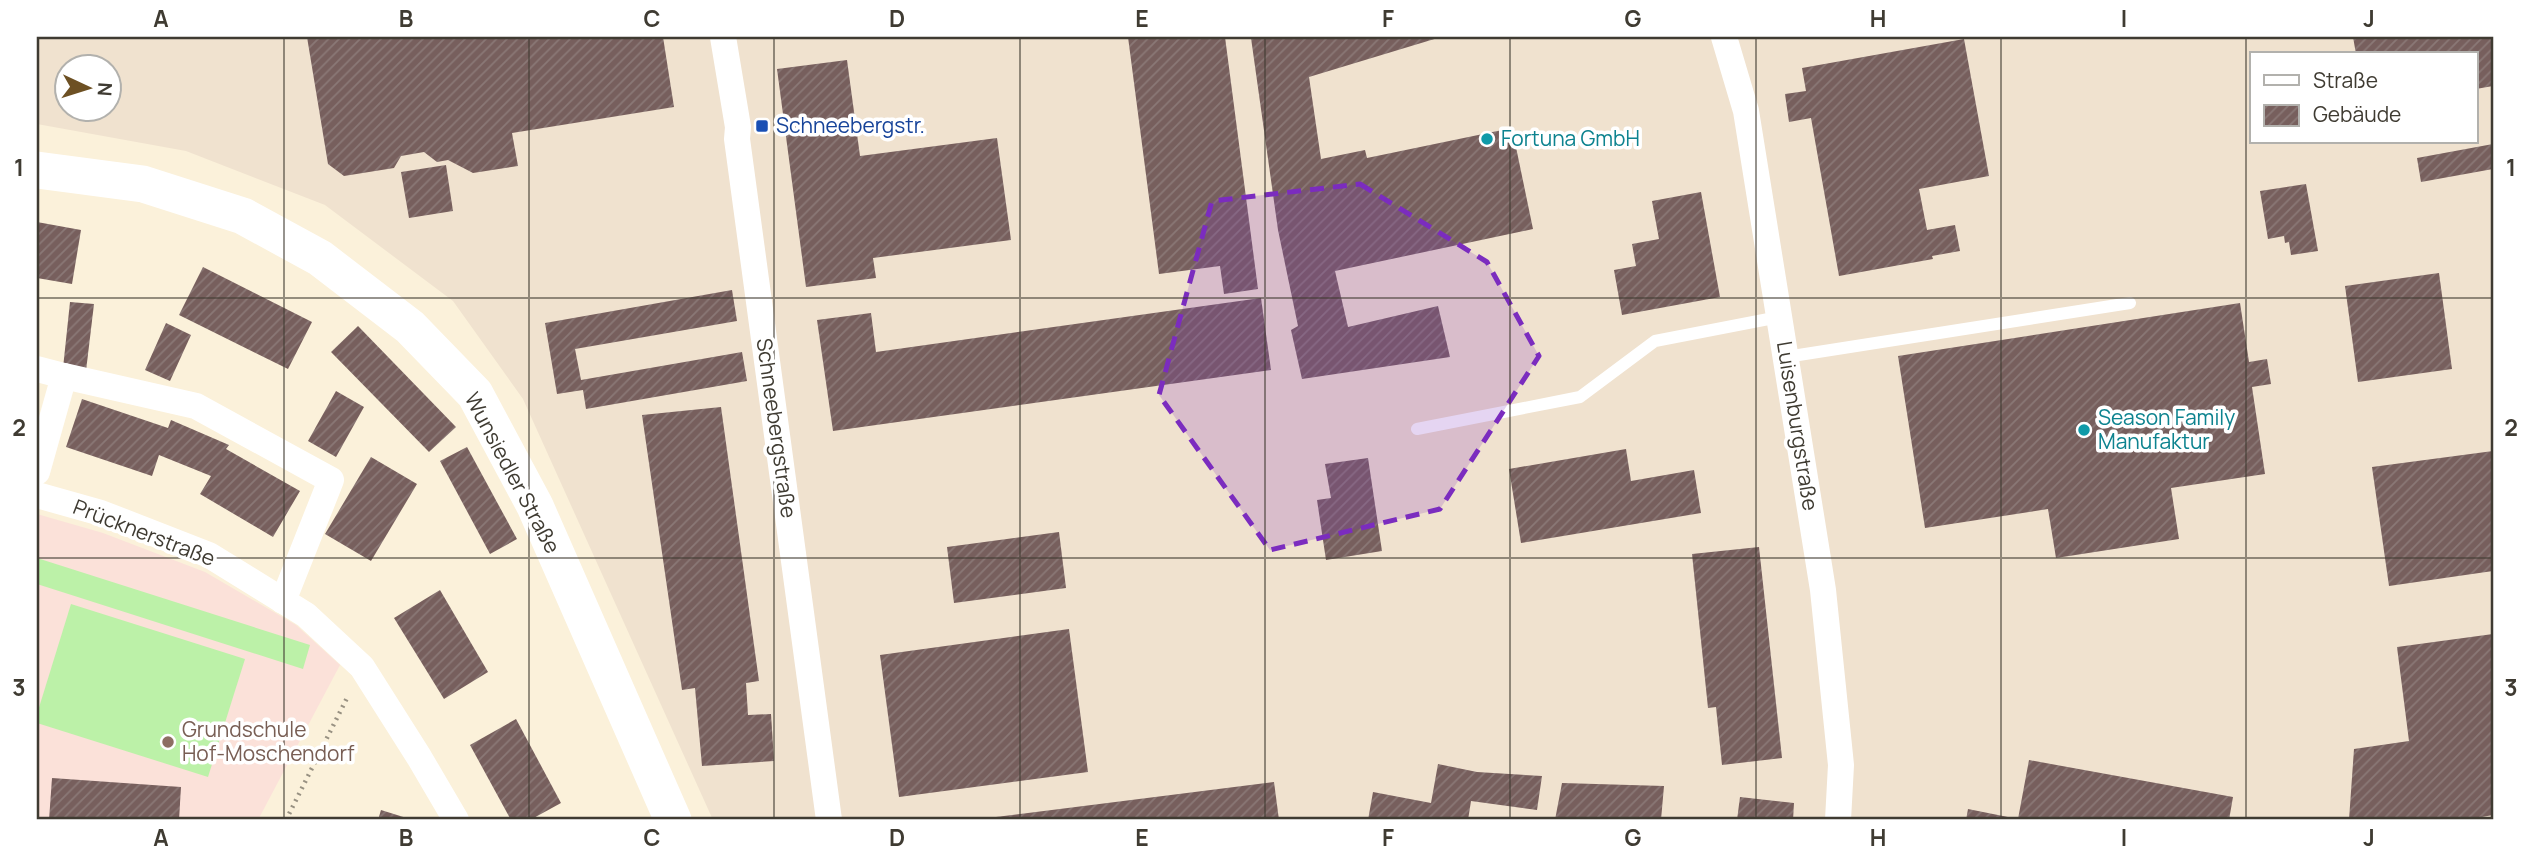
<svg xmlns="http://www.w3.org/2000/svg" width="2530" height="857" viewBox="0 0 2530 857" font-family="Manrope,sans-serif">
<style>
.commercial{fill:#f0e2cf;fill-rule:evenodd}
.education{fill:#fbe1d9}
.pitch{fill:#bcf1a8}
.building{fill:url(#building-hatch)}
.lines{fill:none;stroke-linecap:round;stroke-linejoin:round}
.path{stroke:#989182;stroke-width:4.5;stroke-dasharray:2 5;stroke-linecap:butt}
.lane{stroke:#fff;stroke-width:12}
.street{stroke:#fff;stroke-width:26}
.secondary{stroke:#fff;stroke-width:37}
.marked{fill:#7b2cbf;fill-opacity:0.2;stroke:#7b2cbf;stroke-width:5;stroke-dasharray:14 9;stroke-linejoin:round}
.grid{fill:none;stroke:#3f3b32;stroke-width:2;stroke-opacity:0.55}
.transit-dot{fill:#1a4fb4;stroke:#fff;stroke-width:2.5}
.culture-dot{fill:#0f9aa8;stroke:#fff;stroke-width:2.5}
.education-dot{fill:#8d6e63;stroke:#fff;stroke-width:2.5}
.labels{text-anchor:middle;stroke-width:7;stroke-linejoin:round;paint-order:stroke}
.transit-label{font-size:21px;fill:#164399;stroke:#fff;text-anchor:start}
.culture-label{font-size:21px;fill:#0d838f;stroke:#fff;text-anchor:start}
.street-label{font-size:21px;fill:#3f3b32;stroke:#fff}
.education-label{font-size:21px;fill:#785e54;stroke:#fff;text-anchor:start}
.neatline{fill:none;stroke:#3f3b32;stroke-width:2.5}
.grid-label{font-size:23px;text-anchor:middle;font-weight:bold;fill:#3f3b32}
</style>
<defs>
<pattern id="building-hatch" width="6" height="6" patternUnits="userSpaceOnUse" patternTransform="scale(1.75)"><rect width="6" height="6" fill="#775f5d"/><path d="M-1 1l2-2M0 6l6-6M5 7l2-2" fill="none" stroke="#8a7876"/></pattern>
</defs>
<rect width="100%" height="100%" fill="#fbf1da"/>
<path class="commercial" d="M37,37H2493V820H713L523,399L453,301L325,205L186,151L37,124ZM2252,54H2476V142H2252ZM66,66H108V108H66Z"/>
<polygon class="education" points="37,514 103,533 205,572 296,625 340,665 258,820 37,820"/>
<g class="pitch">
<polygon points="37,558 310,645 303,669 37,584"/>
<polygon points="71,604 245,659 208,777 37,723 37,714"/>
</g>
<g class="building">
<polygon points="307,37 663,37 674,107 512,133 518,166 473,173 448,160 437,162 424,152 401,156 394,168 344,176 328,164"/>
<polygon points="1128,37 1225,37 1258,289 1224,294 1220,266 1159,274"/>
<polygon points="1255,37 1441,37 1309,77 1321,159 1365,150 1367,158 1512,128 1533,229 1335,271 1348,327 1438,306 1450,357 1302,379 1291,330 1298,326 1278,230 1251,38"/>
<polygon points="2353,37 2493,37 2493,86 2476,89 2476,54 2356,54"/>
<polygon points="1964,39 1989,176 1919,189 1927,230 1955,225 1960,251 1932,256 1933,259 1839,276 1811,118 1789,122 1785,94 1806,91 1802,68"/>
<polygon points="847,60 860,156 997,138 1011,240 873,258 876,278 806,287 777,69"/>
<polygon points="2493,144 2493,169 2421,182 2417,158"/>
<polygon points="446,165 453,211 409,218 401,172"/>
<polygon points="2306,184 2318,251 2291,255 2289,242 2285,243 2284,236 2268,239 2260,191"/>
<polygon points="1701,192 1720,297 1622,315 1614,270 1636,266 1632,244 1659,239 1652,201"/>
<polygon points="37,222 81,230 72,284 37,278"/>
<polygon points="203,267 312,322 288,369 179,315"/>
<polygon points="2439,273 2452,369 2358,382 2345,286"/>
<polygon points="732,290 737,321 575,349 581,380 742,352 747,381 586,409 583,390 557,394 545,323"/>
<polygon points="1261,298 1271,370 833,431 817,320 871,313 876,352"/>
<polygon points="70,302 94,304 86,371 63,368"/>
<polygon points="2240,303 2249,362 2267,359 2271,384 2252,387 2265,474 2171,488 2179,539 2056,558 2048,509 1925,528 1898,356"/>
<polygon points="166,323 191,335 170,381 145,370"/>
<polygon points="358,326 456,427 429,452 331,352"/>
<polygon points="336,391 364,407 336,457 308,441"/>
<polygon points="82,399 168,428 171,420 229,445 226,449 300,491 273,537 200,494 211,476 159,455 152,476 66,447"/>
<polygon points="721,407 759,681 746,683 748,715 771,714 774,761 702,766 695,688 682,690 642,415"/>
<polygon points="467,447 517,539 490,554 440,461"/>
<polygon points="1626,449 1631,481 1694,470 1701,513 1521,543 1509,469"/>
<polygon points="2493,451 2493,571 2389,586 2372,467"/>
<polygon points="371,457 417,484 371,561 325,534"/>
<polygon points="1368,458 1382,551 1326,560 1317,500 1331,498 1325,464"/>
<polygon points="1059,532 1066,588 954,603 947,547"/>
<polygon points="1759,547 1782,758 1722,765 1716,707 1708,708 1692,554"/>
<polygon points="440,590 488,672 444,699 394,618"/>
<polygon points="1069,629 1088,772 899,797 880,655"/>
<polygon points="2493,634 2493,815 2465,820 2349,820 2354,749 2409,741 2397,647"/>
<polygon points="516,719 561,803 530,820 511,820 470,745"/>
<polygon points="2029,760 2233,797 2229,820 1966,820 1968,809 2018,819"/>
<polygon points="1438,764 1477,772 1542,776 1537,810 1471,801 1468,820 1368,820 1373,792 1431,803"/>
<polygon points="52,778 181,787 179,820 49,820"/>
<polygon points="1274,782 1279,820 980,820 980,819"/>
<polygon points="1562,783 1664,786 1661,820 1555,820"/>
<polygon points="1740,797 1794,803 1793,820 1737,820"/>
<polygon points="381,810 413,820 378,820"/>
</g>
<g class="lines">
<polyline class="path" points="286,820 348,696"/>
<g class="lane">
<polyline points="1786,357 2130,303"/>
<polyline points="1417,429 1580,397 1655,341 1779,317"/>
</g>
<g class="street">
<polyline points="723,37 738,127 737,139 829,820"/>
<polyline points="1724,37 1746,111 1823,590 1841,765 1838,820"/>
<polyline points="37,369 64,376 37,472"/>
<polyline points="64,376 196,406 331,480 283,601"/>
<polyline points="37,495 101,513 209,555 306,615 362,667 419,757 456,820"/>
</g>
<polyline class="secondary" points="37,170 143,184 243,216 320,258 410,327 475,394 535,506 673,820"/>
</g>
<path class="marked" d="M1360,184L1487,262L1539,356L1440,509L1270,550L1159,395L1212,201Z"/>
<path class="grid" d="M284,37V820M529,37V820M774,37V820M1020,37V820M1265,37V820M1510,37V820M1756,37V820M2001,37V820M2246,37V820M37,298H2493M37,558H2493"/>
<rect class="transit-dot" x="755" y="119" width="14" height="14" rx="3.5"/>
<g class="culture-dot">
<circle cx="1487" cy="139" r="7"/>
<circle cx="2084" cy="430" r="7"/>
</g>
<circle class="education-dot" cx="168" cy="742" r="7"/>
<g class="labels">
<g class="transit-label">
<text x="776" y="133">Schneebergstr.</text>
</g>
<g class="culture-label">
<text x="1501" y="146">Fortuna GmbH</text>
<text x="2098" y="425">Season Family<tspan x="2098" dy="24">Manufaktur</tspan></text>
</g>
<g class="street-label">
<text transform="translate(1797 426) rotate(81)" y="7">Luisenburgstraße</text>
<text transform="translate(776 428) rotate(82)" y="7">Schneebergstraße</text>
<text transform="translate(512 473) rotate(62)" y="7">Wunsiedler Straße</text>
<text transform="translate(144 533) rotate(21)" y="7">Prücknerstraße</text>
</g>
<g class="education-label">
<text x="182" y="737">Grundschule<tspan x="182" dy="24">Hof-Moschendorf</tspan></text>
</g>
</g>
<rect width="2530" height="857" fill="none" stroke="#ffffff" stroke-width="77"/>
<rect x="2250" y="52" width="228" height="91" fill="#ffffff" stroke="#b2b1ad" stroke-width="2"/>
<rect x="2264" y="75" width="35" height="10" fill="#ffffff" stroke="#b2b1ad" stroke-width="2"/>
<text x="2313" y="88" font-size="21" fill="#3f3b32">Straße</text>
<rect x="2264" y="105" width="35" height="21" fill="url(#building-hatch)" stroke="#b2b1ad" stroke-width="2"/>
<text x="2313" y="122" font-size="21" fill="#3f3b32">Gebäude</text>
<g transform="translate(88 88) rotate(94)"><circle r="33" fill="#ffffff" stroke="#b2b1ad" stroke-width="2"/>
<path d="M0-5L12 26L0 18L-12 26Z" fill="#6d5023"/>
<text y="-10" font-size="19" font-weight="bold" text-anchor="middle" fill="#3f3b32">N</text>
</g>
<rect x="38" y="38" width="2454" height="780" class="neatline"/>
<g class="grid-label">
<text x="161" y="27">A</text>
<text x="406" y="27">B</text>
<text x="652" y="27">C</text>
<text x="897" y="27">D</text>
<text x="1142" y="27">E</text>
<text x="1388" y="27">F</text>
<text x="1633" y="27">G</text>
<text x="1878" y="27">H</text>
<text x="2124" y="27">I</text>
<text x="2369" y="27">J</text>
<text x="19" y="176">1</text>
<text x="2511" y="176">1</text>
<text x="19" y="436">2</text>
<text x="2511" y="436">2</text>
<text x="19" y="696">3</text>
<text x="2511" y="696">3</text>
<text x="161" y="846">A</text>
<text x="406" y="846">B</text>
<text x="652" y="846">C</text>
<text x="897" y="846">D</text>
<text x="1142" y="846">E</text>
<text x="1388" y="846">F</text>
<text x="1633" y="846">G</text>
<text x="1878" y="846">H</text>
<text x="2124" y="846">I</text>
<text x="2369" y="846">J</text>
</g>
</svg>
